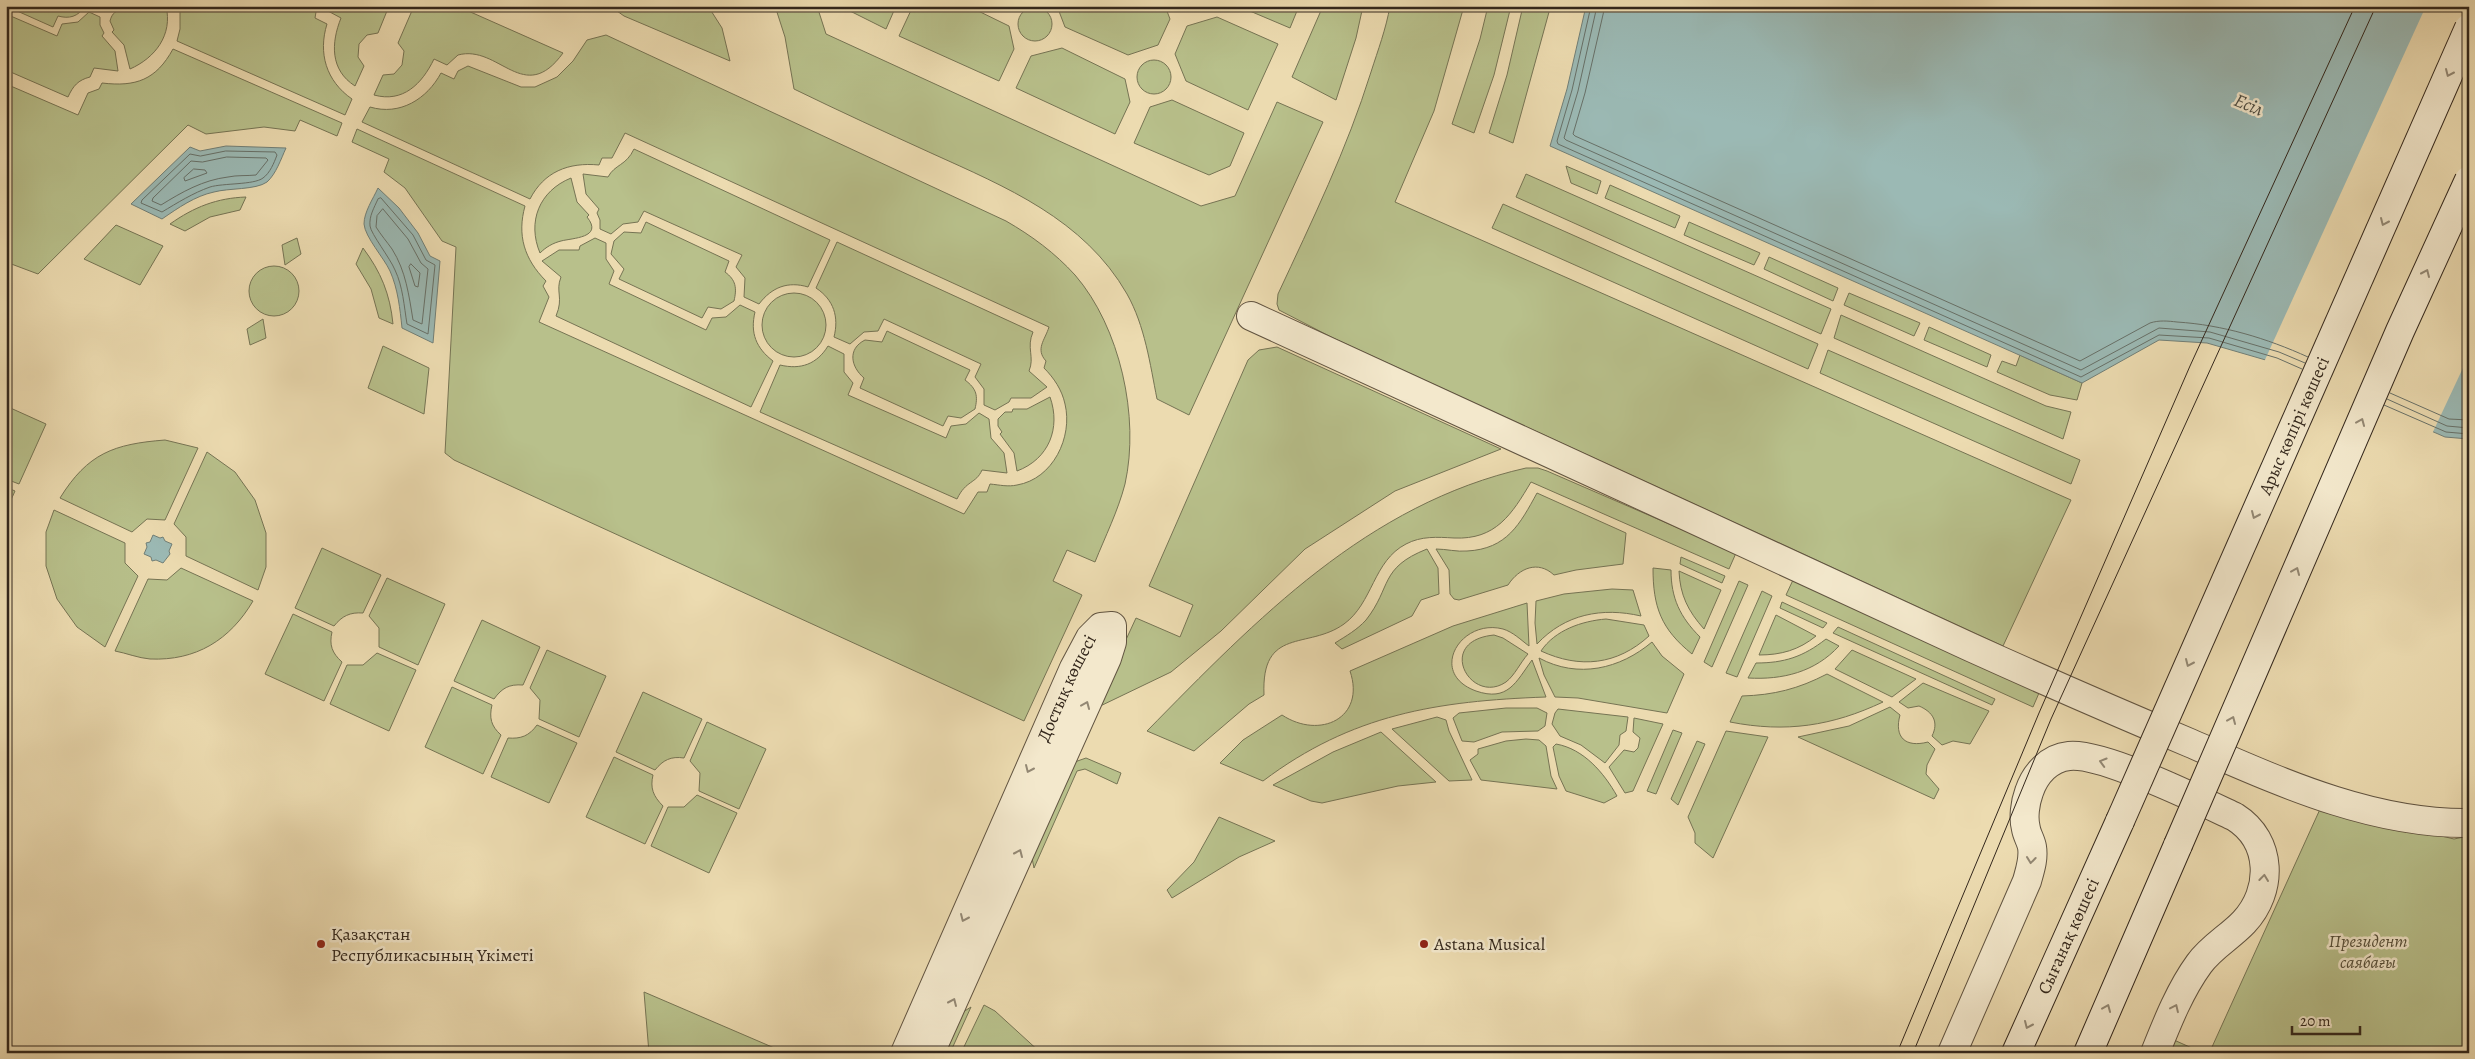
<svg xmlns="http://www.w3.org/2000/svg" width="2475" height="1059" viewBox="0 0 2475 1059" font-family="Alegreya,serif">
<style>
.green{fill:#b8c08b;stroke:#767454}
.water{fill:#9bb9b4;stroke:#717f77}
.pier{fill:#ecdbb0}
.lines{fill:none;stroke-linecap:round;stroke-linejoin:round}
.shore{stroke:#677068;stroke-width:1}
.minor-casing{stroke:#615441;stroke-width:30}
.tertiary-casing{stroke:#615441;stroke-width:30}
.secondary-casing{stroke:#33271c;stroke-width:30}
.minor{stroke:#f3e8cc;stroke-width:28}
.tertiary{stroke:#f3e8cc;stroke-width:28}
.secondary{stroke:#f3e8cc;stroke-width:28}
.tram{stroke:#33271c;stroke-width:1}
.secondary-bridge-casing{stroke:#33271c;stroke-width:30;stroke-linecap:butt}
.secondary-bridge{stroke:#f3e8cc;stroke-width:28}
.oneway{stroke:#938874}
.poi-dot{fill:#8f2418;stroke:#f3e8cc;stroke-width:2}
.labels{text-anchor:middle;stroke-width:5;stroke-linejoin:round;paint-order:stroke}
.street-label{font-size:18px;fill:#33271c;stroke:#f3e8cc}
.poi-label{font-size:18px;fill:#33271c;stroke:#f3e8cc;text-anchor:start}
.park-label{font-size:18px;font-style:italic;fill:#544d38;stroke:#f3e8cc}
.water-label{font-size:19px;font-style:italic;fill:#4d4c42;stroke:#f3e8cc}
</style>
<rect width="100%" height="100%" fill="#ecdbb0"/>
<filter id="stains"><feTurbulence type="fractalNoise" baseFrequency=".004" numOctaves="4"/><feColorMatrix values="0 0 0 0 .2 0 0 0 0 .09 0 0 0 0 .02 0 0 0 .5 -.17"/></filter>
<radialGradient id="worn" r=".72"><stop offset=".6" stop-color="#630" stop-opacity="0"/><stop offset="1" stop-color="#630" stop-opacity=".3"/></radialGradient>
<g class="green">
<path d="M6,6H85C78,17 69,19 58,16L53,27Z"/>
<path d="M166,6C173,35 155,58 130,69L124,45L112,32L114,30L110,21C112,13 116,10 124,10L125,7Z"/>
<path d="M180,6H317L315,18L327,24C318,53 326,81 352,99L345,115L177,41L180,29Z"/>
<path d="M329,6H389L378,33L367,35L359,44L358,57L364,66L355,86C330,70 331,43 341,18L328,11Z"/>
<path d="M414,6H457L563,53C524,107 499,44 458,55L447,65L434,59C422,84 403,103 374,95L383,75L394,74L402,65L404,51L398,43Z"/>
<polygon points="610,6 708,6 722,28 730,61 624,16"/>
<path d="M775,6H817L826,34L1201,206L1235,196L1277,102L1323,122L1189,415L1157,399C1150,364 1145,326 1127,294C1084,219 1006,187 931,153C885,132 839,111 794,89L785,37Z"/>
<polygon points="840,6 896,6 886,29"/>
<polygon points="913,6 968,6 1009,26 1014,49 999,81 899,36"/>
<polygon points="1057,6 1165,6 1170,19 1158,45 1128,55 1065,27"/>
<polygon points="1238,6 1299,6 1290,28"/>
<polygon points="1323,6 1363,6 1356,38 1336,100 1292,77"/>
<path d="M1390,6H1464L1434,111L1395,202L2071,500L2003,646L1333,338L1279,310L1277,304L1278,294C1312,221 1347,149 1371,72C1378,50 1386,29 1390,6Z"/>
<polygon points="1488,6 1511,6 1494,75 1474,133 1452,124 1480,39"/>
<polygon points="1523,6 1545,6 1549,12 1513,143 1489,133 1507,75"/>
<circle cx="1035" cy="24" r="17"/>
<path d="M89,12L100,17V25L104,33L102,36L115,51L118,71L94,68L90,77C78,80 73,86 68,97L6,70V14L57,36L62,24L78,22Z"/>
<polygon points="1217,17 1278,44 1248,110 1186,81 1175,54 1187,26"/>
<path d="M606,35L1006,221C1032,236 1055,253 1075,275C1120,327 1140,417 1125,484C1118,511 1105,537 1095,562L1067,550L1053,581L1082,595L1024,721L454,460L445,453L456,247L442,241L405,188L384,172L389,159L352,142L357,129L525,206C517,235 524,259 546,281L543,286L549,297L539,322L964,514L978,492H987L990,484C1000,485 1008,487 1017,485C1053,479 1073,437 1065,404C1062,390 1054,378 1044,368L1046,361C1035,349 1045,340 1049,327L625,133L612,158H602L599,165C568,162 544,172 530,199L362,122L370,107C400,116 427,99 441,73L454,79L458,71L468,66L521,87H535L557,77L573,61L587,40Z"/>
<polygon points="1062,48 1125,79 1130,102 1115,134 1016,88 1031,56"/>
<path d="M173,49L342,123L337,136L300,120L295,131L264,127L206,134L188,125L38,274L6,262V84L78,115L88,93L99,89L102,83C136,87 156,80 173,49Z"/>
<circle cx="1154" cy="77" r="17"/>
<polygon points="1172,100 1244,133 1230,166 1209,175 1134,143 1150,107"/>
<path d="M634,149L830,240L808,287C788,281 772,287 759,304L744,297L745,278L736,267L742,255L644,211L638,222L623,224L611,234L600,229V220L597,213L599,209L586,194L583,174L608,177C615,164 626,166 634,149Z"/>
<polygon points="1566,166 1601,181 1597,194 1571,183"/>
<polygon points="1526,174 1831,309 1821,334 1516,197"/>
<path d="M571,178L577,202L589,215L587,217C604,238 572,238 561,241C553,243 546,247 540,253C527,222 539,191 571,178Z"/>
<polygon points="1610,185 1680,216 1675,228 1605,198"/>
<path d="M246,197L240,210L210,217L185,231L170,224C194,207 217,198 246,197Z"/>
<polygon points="1503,204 1818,344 1808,369 1492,228"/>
<path d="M646,222L729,261L725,272C736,280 737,288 734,301L721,309L708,307L702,318L619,279L624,269L611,254L614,241L624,232L641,233Z"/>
<polygon points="1689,222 1760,253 1754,265 1684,235"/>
<polygon points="116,225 163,246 140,285 84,259"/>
<polygon points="297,238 301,254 285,265 282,245"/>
<path d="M595,238L606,243V259L614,271L609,284L706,330L712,318L726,317L740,305L755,312C750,333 756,348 773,361L751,407L556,316C564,297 555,292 561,277L542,261L559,250H579L580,246Z"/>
<path d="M837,242L1033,332C1026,348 1035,357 1029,371L1047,387L1031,398H1011L1009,402L995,410L984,405V389L975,377L981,364L884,319L878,331L864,332L850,344L834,337C839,317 834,300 816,288Z"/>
<path d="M363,248C381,272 390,294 393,324L379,318L371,289L356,264Z"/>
<polygon points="1769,257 1838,288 1833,301 1764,269"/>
<circle cx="274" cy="291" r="25"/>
<polygon points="1849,293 1920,323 1914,336 1844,305"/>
<circle cx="794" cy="325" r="32"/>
<polygon points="1841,315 2046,406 2071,412 2063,439 1834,338"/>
<polygon points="263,319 266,338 250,345 247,329"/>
<polygon points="1929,327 1991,355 1987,367 1924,340"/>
<path d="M887,331L970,370L965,380C977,389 978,396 975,409L961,418L948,416L943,426L860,388L864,378C851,367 847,349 865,340L882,342Z"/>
<polygon points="383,346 429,368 424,414 368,388"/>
<path d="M828,346L844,354V372L853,383L848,395L946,438L951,426L966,424L979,413L989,419L991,438L1004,453L1007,473L982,470C976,484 966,480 957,499L760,412L780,365C801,370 817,364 828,346Z"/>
<polygon points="1277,347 1501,449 1395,491 1305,549 1221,631 1171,672 1094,709 1136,618 1180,637 1193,605 1149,586 1248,360 1259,350"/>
<polygon points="1828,350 2080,460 2071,484 1820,373"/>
<polygon points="2020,355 2082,383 2077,400 2050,395 1997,372 2002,361 2016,366"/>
<path d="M1050,397C1061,428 1049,459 1017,471L1014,453L1000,434L1002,432L998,426V419L1005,412H1012L1013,409H1027Z"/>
<polygon points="6,406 46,424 19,484 6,479"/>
<path d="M165,440L198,448L165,520L147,519L132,532L60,498C88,453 114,444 165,440Z"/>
<polygon points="207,452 235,472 255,500 266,533 266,567 258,590 186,556 186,537 174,524"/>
<path d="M1526,468H1538L1547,471L1736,553L1729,569L1531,482C1512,514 1496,540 1454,538C1437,537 1421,536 1406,544C1373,561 1373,603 1344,624C1308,650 1261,626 1264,695L1249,704L1194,751L1147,731C1257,619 1367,504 1526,468Z"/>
<polygon points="6,487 15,491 6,511"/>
<path d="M1537,493L1626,533L1623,564L1576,570L1554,575C1538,560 1519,568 1508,585L1459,600L1454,599L1450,594L1449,570L1436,549C1446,549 1457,552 1467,551C1507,549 1520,524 1537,493Z"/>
<polygon points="54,510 125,543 125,563 138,576 105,647 77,627 57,599 46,566 46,532"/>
<path d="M322,548L381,575L363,613C350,612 342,616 334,626L295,608Z"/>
<path d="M1427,549L1438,568L1439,594L1421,600L1412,616L1342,649L1335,643C1346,636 1357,630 1366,620C1392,587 1379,568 1427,549Z"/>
<polygon points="1681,557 1725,576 1722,583 1680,564"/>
<path d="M181,568L253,601C230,640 196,661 150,659C138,658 126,653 115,651L148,579L167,580Z"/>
<path d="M1653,568L1671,570C1671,598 1680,617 1700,637L1692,654C1661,629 1653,607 1653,568Z"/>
<path d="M1679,571L1721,590L1704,629C1688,611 1680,595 1679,571Z"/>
<polygon points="387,578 445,604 418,665 379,647 379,628 369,616"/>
<polygon points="1793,580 2039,693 2033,707 1786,595"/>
<polygon points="1739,581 1748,585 1712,667 1704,662"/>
<path d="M1612,589L1633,590L1641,616C1602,607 1565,614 1537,644L1535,623L1536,601L1564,594Z"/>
<polygon points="1762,591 1772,596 1737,677 1726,673"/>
<polygon points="1782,602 1827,623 1823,628 1780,608"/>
<path d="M1527,603L1529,646C1521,640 1513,632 1503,629C1461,618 1427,673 1476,691C1508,702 1516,682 1532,660L1546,697C1437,701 1352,714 1263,781L1220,763L1243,740L1282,715C1320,740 1366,718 1350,671L1453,626Z"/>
<path d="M293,614L332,632C329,645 332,653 342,662L324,701L265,674Z"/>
<path d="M1776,615L1816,636C1799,650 1781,655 1759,655Z"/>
<path d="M1606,619L1644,625L1649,636C1617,665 1580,669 1541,651C1555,630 1582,621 1606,619Z"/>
<path d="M482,620L540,647L523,685C509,684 502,688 494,699L454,681Z"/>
<polygon points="1838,627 1995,699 1992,705 1833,633"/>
<path d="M1494,635L1503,638L1528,654C1520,663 1515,675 1506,682C1471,706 1434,641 1494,635Z"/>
<path d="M1826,639L1839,646C1815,672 1783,680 1748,678L1756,663C1784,663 1803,657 1826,639Z"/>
<path d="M1652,642L1662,656L1684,674L1667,713L1578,698L1555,697L1544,675L1539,658C1578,679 1620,669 1652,642Z"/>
<polygon points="547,650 606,676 579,737 539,719 540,700 530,688"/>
<polygon points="1852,650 1916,679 1892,697 1835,669"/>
<polygon points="377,653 416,670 389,731 330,704 347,665 363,665"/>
<path d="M1827,674L1883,702C1832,726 1786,733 1730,722L1742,696C1774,695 1798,689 1827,674Z"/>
<path d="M1923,683L1989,711L1970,744L1953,741L1942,745L1932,736C1939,722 1933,712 1919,706L1908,708L1899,702Z"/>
<path d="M452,687L492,705C489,718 491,726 501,735L483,774L425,747Z"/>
<path d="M643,692L702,719L684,758C671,756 663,760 655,770L616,752Z"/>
<path d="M1890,707L1900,715C1894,737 1905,748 1928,742L1935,749L1927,765L1926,774L1939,789L1934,799L1798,737L1849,726Z"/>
<polygon points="1506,708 1537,708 1547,713 1545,726 1538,731 1502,732 1474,742 1462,741 1453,718 1459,713"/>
<polygon points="1558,709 1628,717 1626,731 1620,735 1619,745 1605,763 1581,745 1560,736 1552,724 1555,713"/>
<polygon points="1437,717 1446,720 1449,731 1472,780 1449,781 1392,729"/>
<polygon points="1634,718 1663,724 1633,791 1625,793 1609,767 1624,750 1634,752 1638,748 1640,738 1633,732"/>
<polygon points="707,722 766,749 739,809 699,791 700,773 690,761"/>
<path d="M537,725L577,743L549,803L491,777L508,738C521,739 529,736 537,725Z"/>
<polygon points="1673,730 1682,733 1656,794 1647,791"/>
<polygon points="1726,731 1768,737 1713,858 1695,843 1695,833 1688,817"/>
<polygon points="1381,732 1436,782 1398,786 1322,803 1311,801 1273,785 1333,752"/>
<polygon points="1526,739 1539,740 1546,746 1551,776 1557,789 1481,780 1470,760 1478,754 1478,749 1506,741"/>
<polygon points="1697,741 1705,744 1678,805 1671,799"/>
<path d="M1556,744C1584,749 1604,773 1617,796L1604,803L1566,791L1559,776L1553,747Z"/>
<path d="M614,757L653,775C650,788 653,796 663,806L645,844L586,817Z"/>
<polygon points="1086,758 1121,773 1117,784 1085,769 1077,771 1034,868 1031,853 1069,764"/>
<polygon points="697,795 737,813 709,873 651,846 668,807 684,807"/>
<polygon points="2321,807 2454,839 2469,836 2469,1053 2225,1053 2212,1047"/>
<polygon points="1219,817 1275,841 1239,857 1172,898 1167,890 1194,862"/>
<polygon points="644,992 786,1053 649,1053"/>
<polygon points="984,1005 995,1011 1041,1053 961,1053"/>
<polygon points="971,1007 950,1053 939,1053 955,1017"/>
<polygon points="2174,1040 2203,1053 2169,1053"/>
</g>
<g class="water">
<polygon points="1586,6 2469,6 2469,439 2445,437 2276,363 2207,343 2159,340 2082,383 1550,146 1567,89"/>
<path d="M226,146L286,148C281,159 276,174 267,182C256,190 228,188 214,192C195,196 178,208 162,219L131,204L190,147L200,151Z"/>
<path d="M378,188L399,208L418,233L430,256L440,261L433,343L402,328C400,309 398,289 390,271C384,258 365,237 364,224C364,212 373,199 378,188Z"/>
<polygon points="153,535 160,538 163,537 165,541 172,544 169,551 170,554 163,563 156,560 152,561 151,557 144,554 147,547 146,543 150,542"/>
</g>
<polygon class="pier" points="2426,6 2469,6 2469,355 2432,434 2264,362"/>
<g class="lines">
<g class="shore">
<polyline points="1591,6 1572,90 1557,141 1558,144 2081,377 2159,335 2209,338 2277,358 2302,369"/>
<polyline points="1597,6 1578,91 1564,138 1566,140 2081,370 2159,328 2210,332 2279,352 2305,363"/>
<path d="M1605,6L1585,93L1573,134L1575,136L2080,361L2150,323C2159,320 2168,321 2177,322C2223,325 2266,338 2308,357"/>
<path d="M226,151L275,152L277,155C274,163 270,173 263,178C254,185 223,183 210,187C193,193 177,203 162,212L141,203L142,200L190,154L200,156Z"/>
<path d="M227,157L266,158L268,160L256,175C247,176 237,175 228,177C203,180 182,192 161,205L152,201L153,198L191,161L202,162Z"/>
<polygon points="194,169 205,170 207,173 185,181 184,178"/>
<path d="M381,198L413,235L426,260L435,265L428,334L407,324C404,306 403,287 395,270C390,258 371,234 370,226C369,216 374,208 378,199Z"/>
<path d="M383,209L408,239L421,263L428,269L422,324L413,320C409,296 406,271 392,249C387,242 381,235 376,227L377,216Z"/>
<polygon points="411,264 420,273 418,287 415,286 409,267"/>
<polyline points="2390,393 2449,419 2469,420"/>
<polyline points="2387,399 2447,426 2469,428"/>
<polyline points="2384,405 2446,432 2469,434"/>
</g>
<g class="minor-casing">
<g id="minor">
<path d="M1251,316C1492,425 1730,537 1970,647C2043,680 2116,712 2190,743C2278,781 2370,824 2469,823"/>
<path d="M1952,1053L2027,881C2030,870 2034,859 2032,847C2031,841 2027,835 2026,829C2023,818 2025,803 2029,792C2035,774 2049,758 2069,756C2102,752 2201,801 2235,817C2273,841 2273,891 2244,922C2230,937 2211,947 2199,964C2180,990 2167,1023 2155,1053"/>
</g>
</g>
<g class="tertiary-casing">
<g id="tertiary">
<path id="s1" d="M905,1053L1074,668L1090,638L1101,627L1112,626V642L1107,658L930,1053"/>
</g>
</g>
<g class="secondary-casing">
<g id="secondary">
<path id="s2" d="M2016,1053L2120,821"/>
<polyline points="2088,1053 2178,845"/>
</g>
</g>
<use href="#minor" class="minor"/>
<use href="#tertiary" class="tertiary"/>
<use href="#secondary" class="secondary"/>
<g class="tram">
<polyline points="1897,1053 2039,713 2190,366 2355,6"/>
<polyline points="1913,1053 2051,719 2376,6"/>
</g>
<g class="secondary-bridge-casing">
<g id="secondary-bridge">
<path id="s3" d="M2120,821L2469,28"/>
<polyline points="2178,845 2400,331 2469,180"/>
</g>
</g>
<use href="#secondary-bridge" class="secondary-bridge"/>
</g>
<defs><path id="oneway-chevron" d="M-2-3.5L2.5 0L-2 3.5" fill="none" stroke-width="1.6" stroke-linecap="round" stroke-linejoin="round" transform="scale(1.25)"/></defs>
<g class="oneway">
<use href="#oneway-chevron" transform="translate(2449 73) rotate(114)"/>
<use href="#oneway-chevron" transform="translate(2384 222) rotate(114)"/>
<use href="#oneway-chevron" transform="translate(2426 273) rotate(-66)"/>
<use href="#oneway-chevron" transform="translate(2361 422) rotate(-67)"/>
<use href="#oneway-chevron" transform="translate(2255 515) rotate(114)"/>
<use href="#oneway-chevron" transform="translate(2296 571) rotate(-67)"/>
<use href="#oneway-chevron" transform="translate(2189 663) rotate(114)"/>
<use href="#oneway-chevron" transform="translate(1086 705) rotate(-67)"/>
<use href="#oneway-chevron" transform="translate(2232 720) rotate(-67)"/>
<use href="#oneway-chevron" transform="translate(2103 762) rotate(-164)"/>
<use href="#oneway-chevron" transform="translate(1029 769) rotate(114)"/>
<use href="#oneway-chevron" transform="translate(1019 853) rotate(-66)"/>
<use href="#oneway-chevron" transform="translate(2031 860) rotate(97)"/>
<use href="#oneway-chevron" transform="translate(2264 878) rotate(-83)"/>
<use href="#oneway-chevron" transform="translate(964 918) rotate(114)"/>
<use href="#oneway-chevron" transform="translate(953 1002) rotate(-66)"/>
<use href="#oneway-chevron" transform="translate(2107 1008) rotate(-67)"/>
<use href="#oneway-chevron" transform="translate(2175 1008) rotate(-65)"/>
<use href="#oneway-chevron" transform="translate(2028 1025) rotate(114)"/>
</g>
<g class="poi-dot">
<circle cx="321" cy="944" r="5"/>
<circle cx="1424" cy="944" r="5"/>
</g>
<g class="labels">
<g class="street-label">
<text dy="6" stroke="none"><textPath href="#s3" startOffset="432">Арыс көпірі көшесі</textPath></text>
<text dy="6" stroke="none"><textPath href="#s1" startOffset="399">Достық көшесі</textPath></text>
<text dy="6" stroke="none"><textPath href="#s2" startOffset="128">Сығанақ көшесі</textPath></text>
</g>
<g class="poi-label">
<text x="331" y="940">Қазақстан<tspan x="331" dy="21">Республикасының Үкіметі</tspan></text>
<text x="1434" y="950">Astana Musical</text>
</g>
<g class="park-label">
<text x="2368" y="947">Президент<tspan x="2368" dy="21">саябағы</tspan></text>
</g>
<g class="water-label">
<text transform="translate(2249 104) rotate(23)" y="7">Есіл</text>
</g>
</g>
<rect width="2475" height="1059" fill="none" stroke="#ecdbb0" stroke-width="25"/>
<rect x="8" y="8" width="2460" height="1044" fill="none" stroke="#33271c" stroke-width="2.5"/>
<rect x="12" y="12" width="2450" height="1034" fill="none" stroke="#33271c"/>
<path d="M2292 1026v8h68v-8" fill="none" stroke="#33271c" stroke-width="2.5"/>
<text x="2300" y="1026" font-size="15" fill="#33271c" stroke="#f3e8cc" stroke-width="4" paint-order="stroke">20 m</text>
<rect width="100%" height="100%" filter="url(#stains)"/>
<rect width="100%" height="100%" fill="url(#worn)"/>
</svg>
